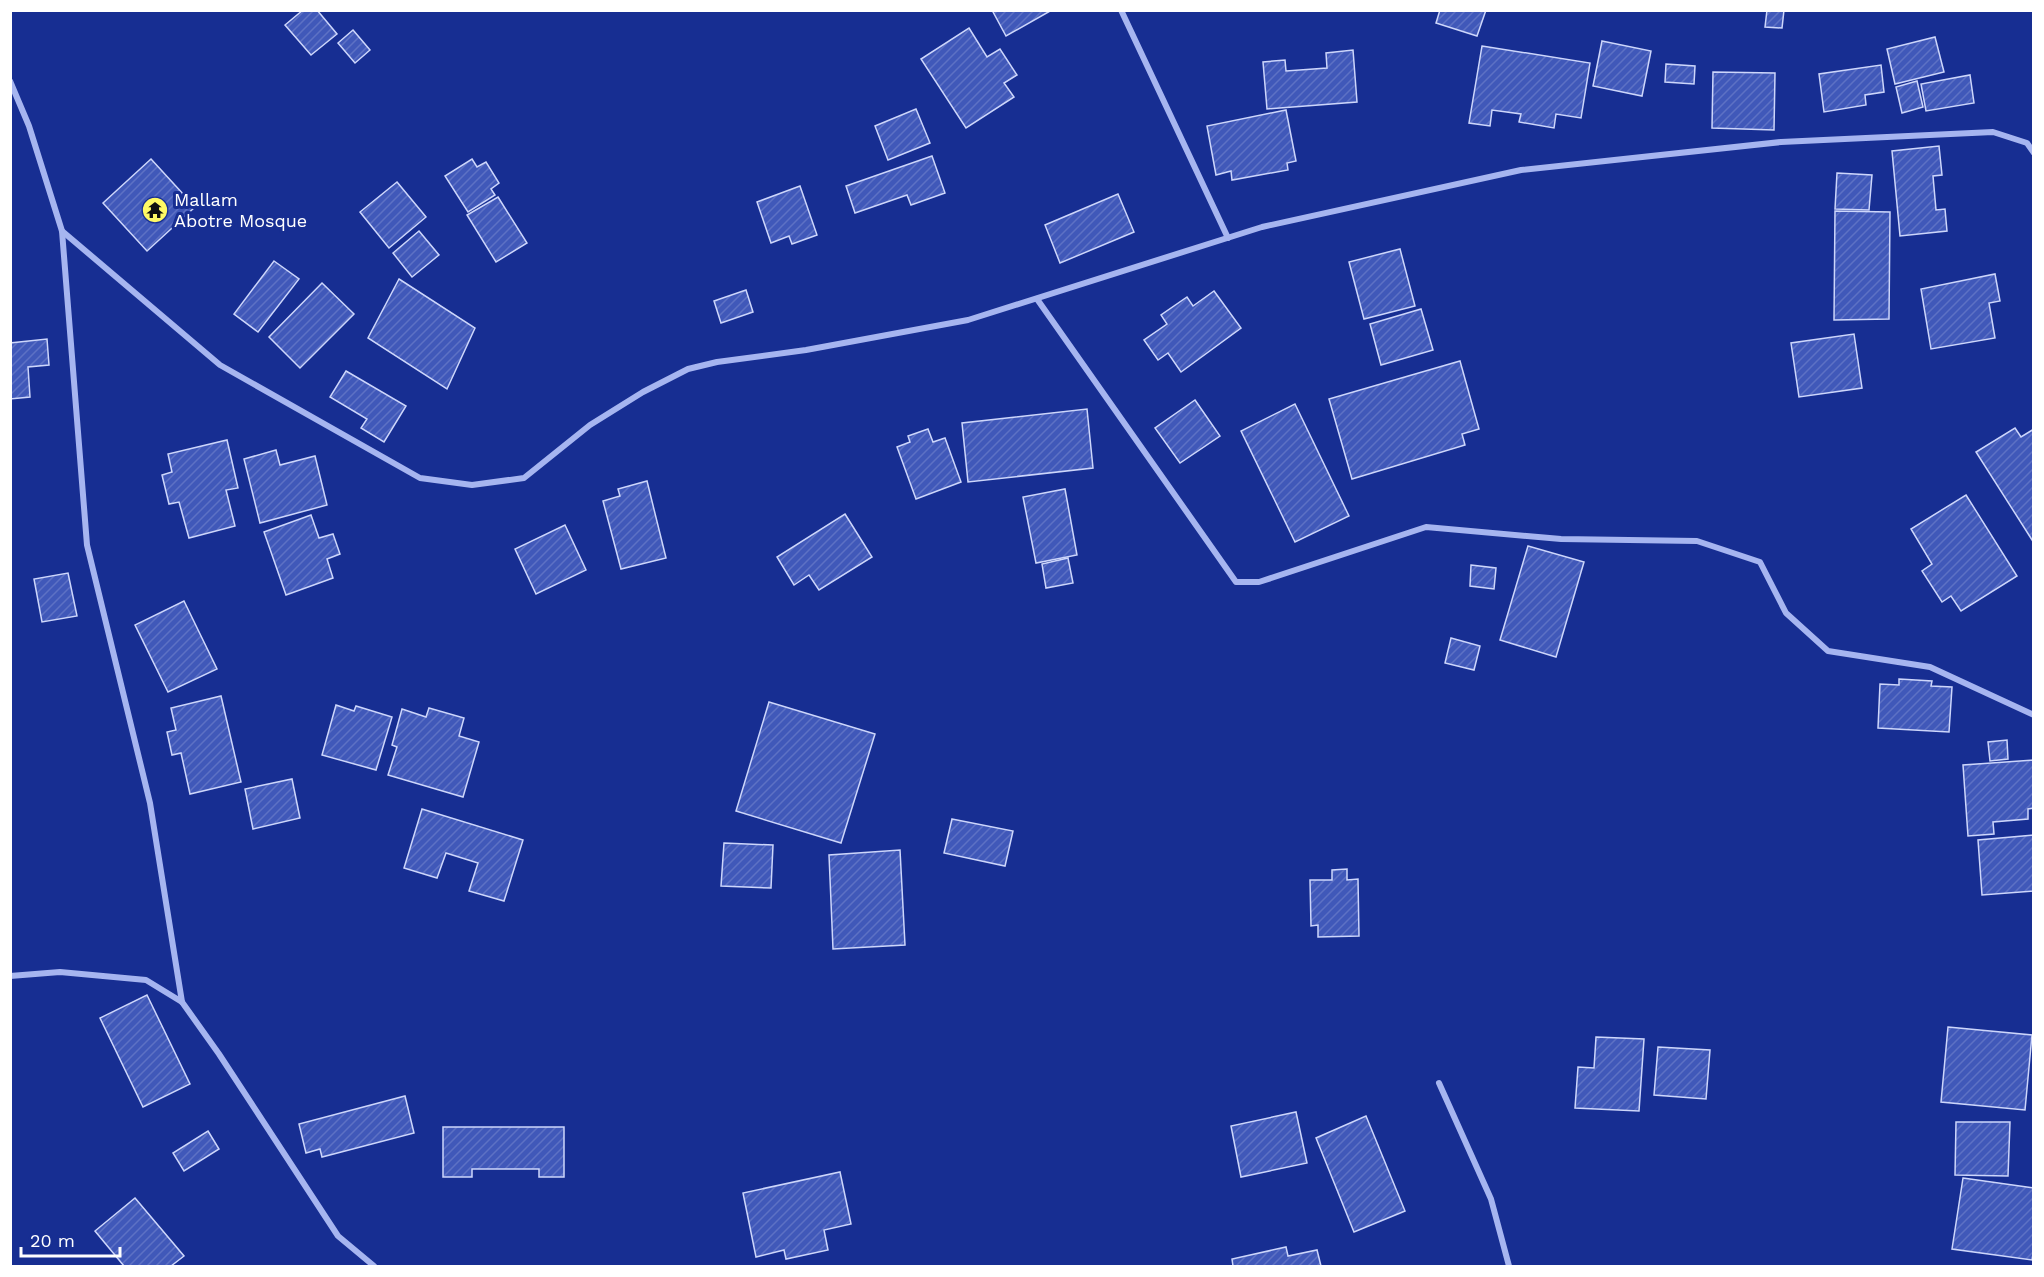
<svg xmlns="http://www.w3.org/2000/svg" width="2044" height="1277" viewBox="0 0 2044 1277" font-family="'Work Sans',sans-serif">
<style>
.building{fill:url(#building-hatch);stroke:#cdd6fb;stroke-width:1.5}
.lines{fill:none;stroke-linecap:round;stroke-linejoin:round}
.street{stroke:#a6b5f0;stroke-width:6}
.labels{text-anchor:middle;stroke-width:6;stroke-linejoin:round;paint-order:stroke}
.poi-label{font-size:18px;fill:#fff;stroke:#172e92;text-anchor:start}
</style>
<defs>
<pattern id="building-hatch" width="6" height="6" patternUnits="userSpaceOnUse" patternTransform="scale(1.5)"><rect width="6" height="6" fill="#4058b9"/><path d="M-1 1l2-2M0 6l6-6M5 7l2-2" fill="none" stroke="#5d71c4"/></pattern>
</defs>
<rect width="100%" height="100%" fill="#172e92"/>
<g class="building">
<polygon points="303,10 317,10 337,34 311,55 285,25"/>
<polygon points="992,10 1052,10 1006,36"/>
<polygon points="1440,10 1486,10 1477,36 1436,23"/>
<polygon points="1767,10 1784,10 1782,28 1765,27"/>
<polygon points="969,28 987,57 1000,49 1017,75 1004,83 1014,97 966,128 921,59"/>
<polygon points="353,30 370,50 355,63 338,43"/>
<polygon points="1935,37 1944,72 1895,84 1887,49"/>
<polygon points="1602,41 1651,51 1642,96 1593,86"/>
<polygon points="1482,46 1590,63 1581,118 1556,114 1554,128 1519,122 1521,114 1492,110 1490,126 1469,123"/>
<polygon points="1353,50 1357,102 1267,109 1263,62 1285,60 1286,71 1327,68 1326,53"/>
<polygon points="1666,64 1695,66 1694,84 1665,82"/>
<polygon points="1881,65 1884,92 1865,95 1866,105 1824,112 1819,74"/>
<polygon points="1713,72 1775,73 1774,130 1712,128"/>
<polygon points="1970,75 1974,103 1926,111 1921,84"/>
<polygon points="1917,81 1923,107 1902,113 1896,87"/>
<polygon points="916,109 930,143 888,160 875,126"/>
<polygon points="1286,110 1296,161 1287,163 1288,170 1232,180 1231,171 1216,175 1207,126"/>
<polygon points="1939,146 1942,175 1933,176 1936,210 1945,209 1947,231 1900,236 1892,151"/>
<polygon points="932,156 945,193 911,205 907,195 855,213 846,186"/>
<polygon points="151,159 195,207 147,251 103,203"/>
<polygon points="472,159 477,167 486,162 499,183 491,189 495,195 468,212 445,176"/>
<polygon points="1837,173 1872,175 1869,210 1835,209"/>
<polygon points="397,182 426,217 389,248 360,212"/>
<polygon points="800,186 817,235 792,244 789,236 771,243 757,202"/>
<polygon points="1118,194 1134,232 1060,263 1045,225"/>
<polygon points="498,197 527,243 496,262 467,215"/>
<polygon points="1835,211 1890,212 1889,319 1834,320"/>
<polygon points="419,231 439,255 412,277 393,253"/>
<polygon points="1400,249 1415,306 1364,319 1349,262"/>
<polygon points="274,261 299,279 258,332 234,314"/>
<polygon points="1995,274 2000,301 1989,303 1995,338 1931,349 1921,289"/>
<polygon points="399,279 475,328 447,389 368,338"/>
<polygon points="322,283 354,314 300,368 269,337"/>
<polygon points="746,290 753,312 721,323 714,301"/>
<polygon points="1214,291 1241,328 1181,372 1168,353 1158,360 1144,340 1167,324 1161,315 1187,297 1193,306"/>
<polygon points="1421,309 1433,350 1381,365 1370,324"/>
<polygon points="1854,334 1862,388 1799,397 1791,343"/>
<polygon points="47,339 49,365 28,367 30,397 10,399 10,343"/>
<polygon points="1460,361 1479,429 1462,434 1465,445 1352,479 1329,399"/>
<polygon points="346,371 406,406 384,442 361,428 367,419 330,397"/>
<polygon points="1195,400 1220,436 1180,463 1155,428"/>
<polygon points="1295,404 1349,516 1295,542 1241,431"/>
<polygon points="1087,409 1093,468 968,482 962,423"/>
<polygon points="2015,428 2021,437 2034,429 2034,543 1976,452"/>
<polygon points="928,429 933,442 945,438 961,482 916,499 897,447 910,442 908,436"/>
<polygon points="227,440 238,488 226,490 235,526 189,538 179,502 169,504 162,475 172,472 168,454"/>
<polygon points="276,450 280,465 315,456 327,505 260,523 244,459"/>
<polygon points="647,481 666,558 621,569 603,501 620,496 618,489"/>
<polygon points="1065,489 1077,555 1036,563 1023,497"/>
<polygon points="1966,495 2017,576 1961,611 1951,596 1942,602 1922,571 1932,564 1911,529"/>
<polygon points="845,514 872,557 819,590 809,575 794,585 777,557"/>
<polygon points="311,515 319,538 333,534 340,554 327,559 333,578 286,595 264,532"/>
<polygon points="565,525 586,570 536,594 515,549"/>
<polygon points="1528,546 1584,562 1556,657 1500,640"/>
<polygon points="1068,558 1073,583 1046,588 1042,564"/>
<polygon points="1471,565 1496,568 1494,589 1470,586"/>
<polygon points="68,573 77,616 42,622 34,579"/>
<polygon points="184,601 217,669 168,692 135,625"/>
<polygon points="1451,638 1480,646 1474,670 1445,663"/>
<polygon points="1899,679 1932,681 1931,686 1952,687 1949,732 1878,728 1880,684 1899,685"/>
<polygon points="221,696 241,782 190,794 181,753 172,755 167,732 176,730 171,708"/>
<polygon points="769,702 875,734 841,843 736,811"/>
<polygon points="336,705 354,711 356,706 392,717 376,770 322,755"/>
<polygon points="429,708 464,718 459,736 479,742 463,797 388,775 397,747 392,745 402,709 426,717"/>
<polygon points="2007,740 2008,759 1990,761 1988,742"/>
<polygon points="2034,760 2034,808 2028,809 2028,819 1993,822 1994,834 1968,836 1963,765"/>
<polygon points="292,779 300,818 253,829 245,789"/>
<polygon points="422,809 523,840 504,901 469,891 478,863 446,853 437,878 404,868"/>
<polygon points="952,819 1013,831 1005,866 944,853"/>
<polygon points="2034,835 2034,891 1982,895 1978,840"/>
<polygon points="724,843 773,845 771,888 721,886"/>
<polygon points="900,850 905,945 833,949 829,855"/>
<polygon points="1347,869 1347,880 1358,879 1359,936 1318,937 1318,925 1311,926 1310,880 1332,880 1332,870"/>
<polygon points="147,995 190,1084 143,1107 100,1018"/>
<polygon points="1948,1027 2032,1035 2025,1110 1941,1102"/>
<polygon points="1596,1037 1644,1039 1639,1111 1575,1108 1578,1067 1594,1068"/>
<polygon points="1658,1047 1710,1050 1706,1099 1654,1095"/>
<polygon points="405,1096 414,1133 322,1157 320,1149 306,1153 299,1124"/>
<polygon points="1296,1112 1307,1163 1241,1177 1231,1126"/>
<polygon points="1366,1116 1405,1211 1354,1232 1316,1138"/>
<polygon points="1956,1122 2010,1122 2008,1176 1955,1175"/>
<polygon points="443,1127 564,1127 564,1177 539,1177 539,1169 472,1169 472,1177 443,1177"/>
<polygon points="208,1131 219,1149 184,1171 173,1153"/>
<polygon points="840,1172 851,1224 824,1230 828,1250 786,1259 784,1250 756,1257 743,1193"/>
<polygon points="1963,1178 2034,1188 2034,1248 2032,1260 1952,1249"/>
<polygon points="135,1198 184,1256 171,1266 124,1266 95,1231"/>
<polygon points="1286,1247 1288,1256 1317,1250 1321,1266 1233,1266 1232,1259"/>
</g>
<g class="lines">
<g class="street">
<polyline points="1121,10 1228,238"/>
<polyline points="10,81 29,126 62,231 87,545 150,803 182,1002"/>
<polyline points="62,231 220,365 420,478 472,485 524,478 590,425 643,392 688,369 717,362 806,350 968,320 1262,227 1521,170 1781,142 1993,132 2027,143 2034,153"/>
<polyline points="1037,299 1236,582 1259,582 1426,527 1561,539 1697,541 1760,562 1786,613 1828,651 1930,667 2034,715"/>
<polyline points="10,976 60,972 146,980 182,1002 219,1054 338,1236 374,1266"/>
<polyline points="1439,1083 1491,1199 1509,1266"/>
</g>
</g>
<defs>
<g id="temple-disc" transform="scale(1.35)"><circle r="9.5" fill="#fff965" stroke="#172e92"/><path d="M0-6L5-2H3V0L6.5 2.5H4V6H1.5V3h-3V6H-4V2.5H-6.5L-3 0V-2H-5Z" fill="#111"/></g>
</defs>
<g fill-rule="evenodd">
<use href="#temple-disc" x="155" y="210"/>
</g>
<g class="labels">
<g class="poi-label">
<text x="174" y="206">Mallam<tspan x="174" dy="21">Abotre Mosque</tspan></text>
</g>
</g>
<rect width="2044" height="1277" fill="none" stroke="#ffffff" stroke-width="24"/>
<path d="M21 1247v9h99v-9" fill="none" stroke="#ffffff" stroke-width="3"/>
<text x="30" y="1247" font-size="18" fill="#ffffff" stroke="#172e92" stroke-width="4.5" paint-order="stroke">20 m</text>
</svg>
